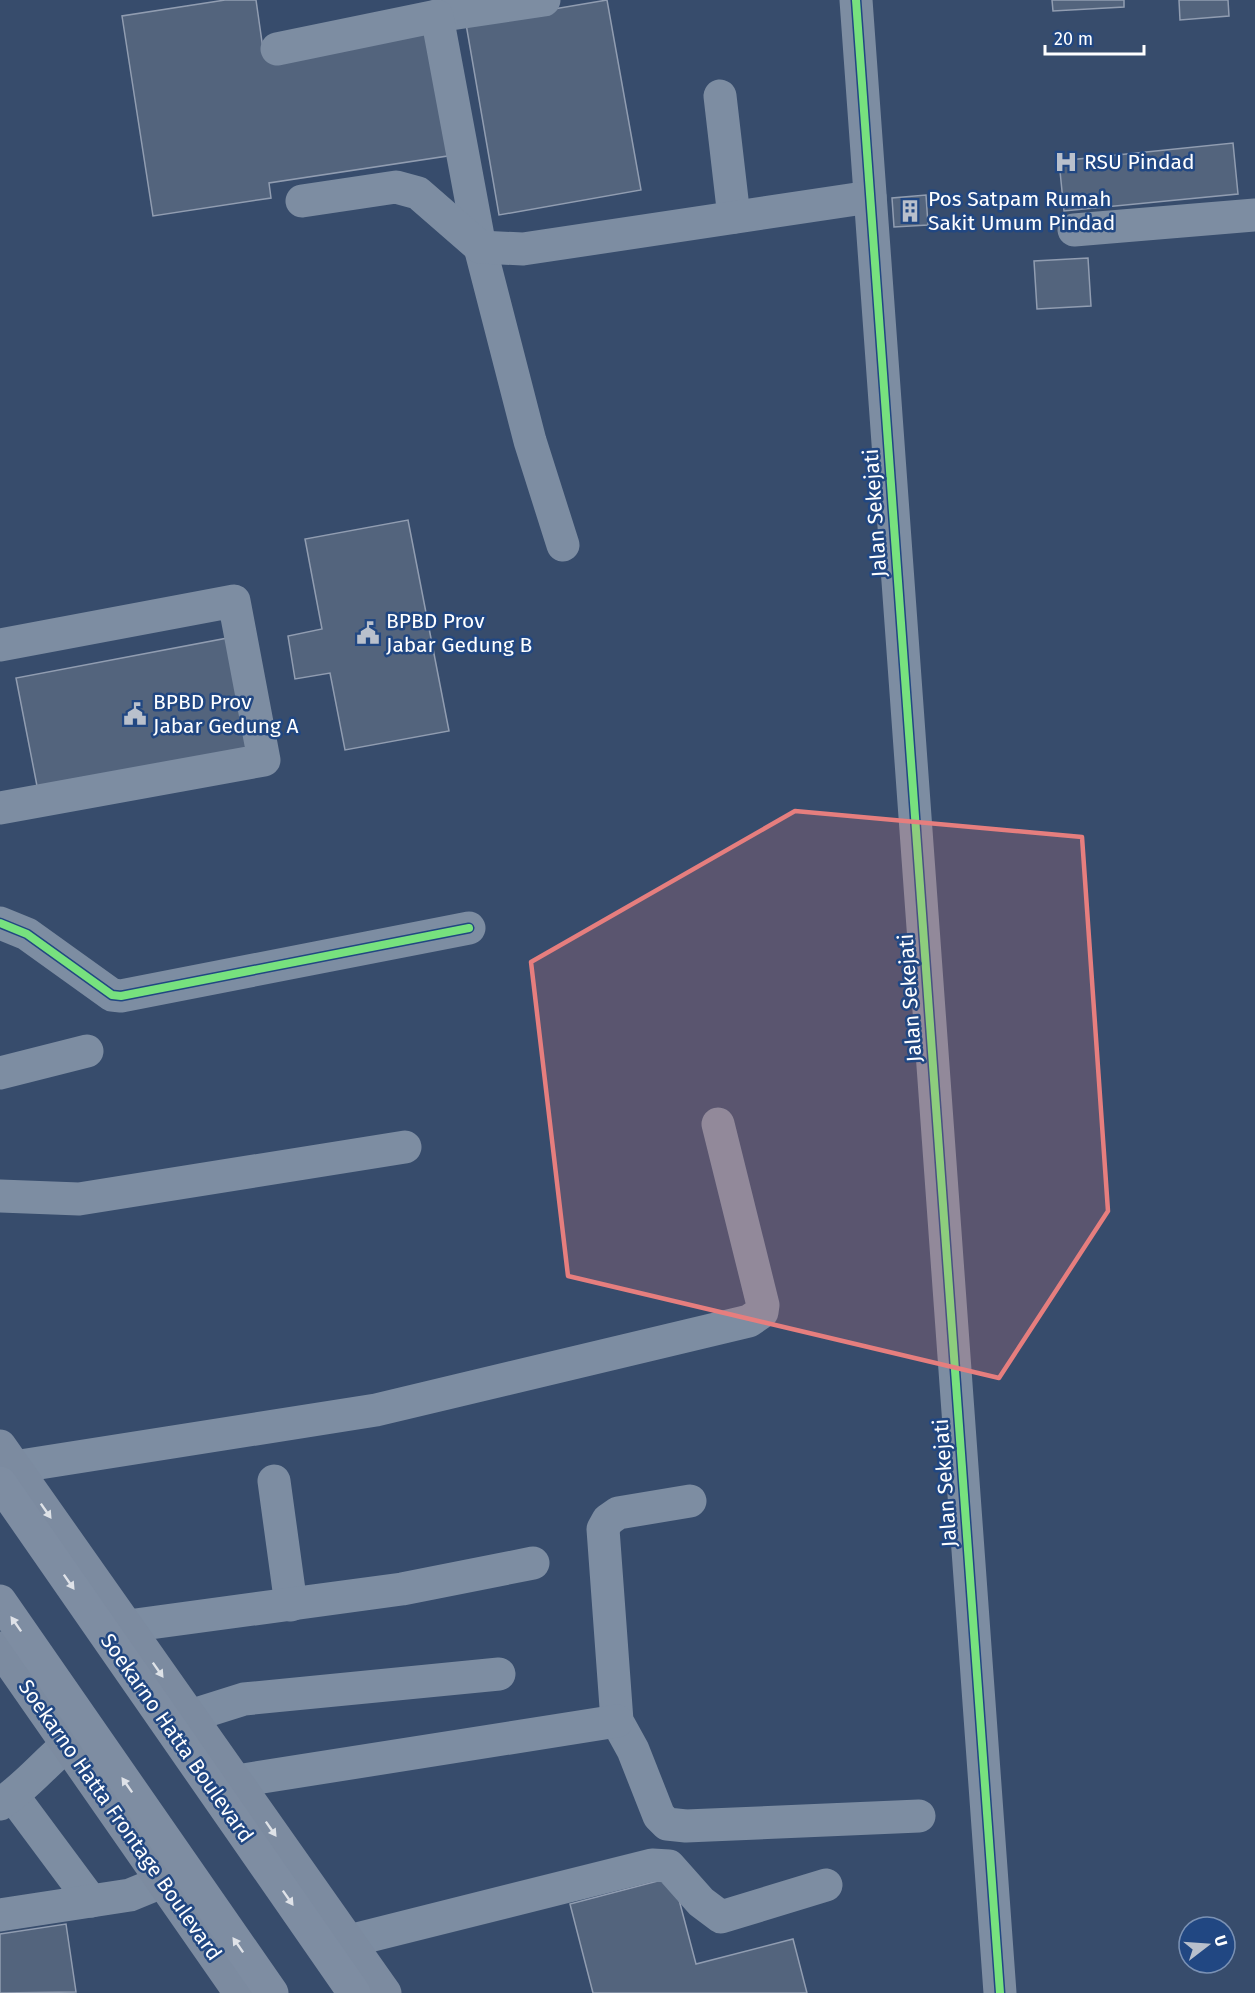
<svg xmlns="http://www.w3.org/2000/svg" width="1255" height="1993" viewBox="0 0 1255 1993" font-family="'Fira Sans',sans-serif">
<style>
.building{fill:#53647d;stroke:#919db1;stroke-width:1.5}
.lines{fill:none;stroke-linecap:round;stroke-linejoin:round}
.minor{stroke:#7d8da2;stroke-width:33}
.major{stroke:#7c8ba0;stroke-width:33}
.highway{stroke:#7e8da2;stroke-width:33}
.cycleway-casing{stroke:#214782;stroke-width:11}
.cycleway{stroke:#77e17e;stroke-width:8}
.oneway{fill:#dee2e7}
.oneway2{fill:#dfe2e8}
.marked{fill:#e67e7e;fill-opacity:0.2;stroke:#e67e7e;stroke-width:4.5;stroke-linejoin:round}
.labels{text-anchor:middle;stroke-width:5;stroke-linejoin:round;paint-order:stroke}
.poi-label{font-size:21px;fill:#fff;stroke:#214782;text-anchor:start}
.street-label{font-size:21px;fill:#fff;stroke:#214782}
</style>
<rect width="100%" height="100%" fill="#374c6c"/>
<g class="building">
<polygon points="225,0 256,0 264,56 435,29 454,155 269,183 271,198 153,216 122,16"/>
<polygon points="607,0 641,190 499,215 466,24"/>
<polygon points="1052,0 1124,0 1124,7 1053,11"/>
<polygon points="1179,0 1228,0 1229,16 1180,20"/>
<polygon points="1233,143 1238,194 1064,211 1059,161"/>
<polygon points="926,195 928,225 894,227 892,198"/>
<polygon points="1088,258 1091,306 1037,309 1034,261"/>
<polygon points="408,520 449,731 345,750 330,673 295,679 288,636 322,629 305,539"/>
<polygon points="233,637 254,750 38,791 16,678"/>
<polygon points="673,1877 696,1964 793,1939 807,1993 593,1993 570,1904"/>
<polygon points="66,1924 76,1992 0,1993 0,1934"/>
</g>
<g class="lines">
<g class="minor">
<polyline points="856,0 1000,1993"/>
<polyline points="437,16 544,0"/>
<polyline points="277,49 437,16 480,247 530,441 563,545"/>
<polyline points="720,96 734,217"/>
<polyline points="302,201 396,187 418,193 480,247 523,249 870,197"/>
<polyline points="1074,230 1255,215"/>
<polyline points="0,645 234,601 264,760 0,808"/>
<polyline points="0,923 27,934 112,995 121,996 469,928"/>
<polyline points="0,1073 87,1051"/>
<polyline points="0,1196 79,1199 405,1147"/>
<polyline points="14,1467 376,1410 749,1321 762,1312 763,1305 718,1124"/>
<polyline points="274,1481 291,1605"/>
<polyline points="690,1501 618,1513 608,1520 603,1529 617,1721 633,1750 659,1816 667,1824 686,1826 919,1816"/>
<polyline points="128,1626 402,1589 533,1563"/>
<polyline points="190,1716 244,1699 499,1674"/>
<polyline points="237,1781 617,1721"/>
<polyline points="13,1796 91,1901"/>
<path d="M0,1804C25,1788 44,1764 67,1745"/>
<polyline points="0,1915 130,1895 164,1881"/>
<polyline points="349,1941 652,1865 669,1866 701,1902 721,1917 826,1885"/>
</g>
<g class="major">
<polyline points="0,1446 385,1993"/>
<polyline points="0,1648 240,1993"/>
</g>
<g class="highway">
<polyline points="0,1483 354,1993"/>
<polyline points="0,1601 272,1993"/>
</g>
<g class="cycleway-casing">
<g id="cycleway">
<polyline points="856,0 1000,1993"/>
<polyline points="0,923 27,934 112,995 121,996 469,928"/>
</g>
</g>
<use href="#cycleway" class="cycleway"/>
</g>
<defs><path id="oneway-solid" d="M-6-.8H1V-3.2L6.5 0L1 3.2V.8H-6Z" transform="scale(1.5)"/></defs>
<g class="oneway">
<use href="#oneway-solid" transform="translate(46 1511) rotate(55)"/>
<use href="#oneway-solid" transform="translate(158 1670) rotate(55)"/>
<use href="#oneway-solid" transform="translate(271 1829) rotate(55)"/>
</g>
<g class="oneway2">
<use href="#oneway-solid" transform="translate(69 1582) rotate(55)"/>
<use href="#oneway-solid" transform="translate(16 1624) rotate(-125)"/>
<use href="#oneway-solid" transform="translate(127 1785) rotate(-125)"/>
<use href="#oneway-solid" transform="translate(288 1898) rotate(55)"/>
<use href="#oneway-solid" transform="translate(238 1945) rotate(-125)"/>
</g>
<path class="marked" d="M795,811L1082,837L1108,1211L999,1378L568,1276L531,962Z"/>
<defs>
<g id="hospital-bare" transform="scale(1.8)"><path d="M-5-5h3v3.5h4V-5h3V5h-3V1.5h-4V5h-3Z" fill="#b9c0cc" stroke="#214782" stroke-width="2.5" paint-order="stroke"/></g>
<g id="building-bare" transform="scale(1.8)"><path d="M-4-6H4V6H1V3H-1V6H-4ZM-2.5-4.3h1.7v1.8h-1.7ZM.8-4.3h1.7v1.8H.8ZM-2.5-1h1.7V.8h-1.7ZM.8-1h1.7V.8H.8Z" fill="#b9c0cc" stroke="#214782" stroke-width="2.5" paint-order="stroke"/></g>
<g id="civic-bare" transform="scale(1.8)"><path d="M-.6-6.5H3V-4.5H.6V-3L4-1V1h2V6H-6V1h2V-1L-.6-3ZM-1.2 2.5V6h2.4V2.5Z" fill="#b9c0cc" stroke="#214782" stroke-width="2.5" paint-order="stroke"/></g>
</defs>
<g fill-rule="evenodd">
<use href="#hospital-bare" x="1066" y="162"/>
<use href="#building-bare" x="910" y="211"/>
<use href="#civic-bare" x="368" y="633"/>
<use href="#civic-bare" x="135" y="714"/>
</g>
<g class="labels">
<g class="poi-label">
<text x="1084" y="169">RSU Pindad</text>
<text x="928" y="206">Pos Satpam Rumah<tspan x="928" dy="24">Sakit Umum Pindad</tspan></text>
<text x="386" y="628">BPBD Prov<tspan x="386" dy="24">Jabar Gedung B</tspan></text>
<text x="153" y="709">BPBD Prov<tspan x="153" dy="24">Jabar Gedung A</tspan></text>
</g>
<g class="street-label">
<text transform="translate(875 513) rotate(-94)" y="7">Jalan Sekejati</text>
<text transform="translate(910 998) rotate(-94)" y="7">Jalan Sekejati</text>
<text transform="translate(945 1483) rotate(-94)" y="7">Jalan Sekejati</text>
<text transform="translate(177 1738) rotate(55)" y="7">Soekarno Hatta Boulevard</text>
<text transform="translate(120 1820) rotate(55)" y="7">Soekarno Hatta Frontage Boulevard</text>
</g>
</g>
<g transform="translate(1207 1945) rotate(73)"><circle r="28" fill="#214782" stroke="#7a91b4" stroke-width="1.5"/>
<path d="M0-4.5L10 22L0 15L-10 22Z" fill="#b9c0cc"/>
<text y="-9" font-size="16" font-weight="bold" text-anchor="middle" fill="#ffffff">U</text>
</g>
<path d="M1045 45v9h99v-9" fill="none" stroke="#ffffff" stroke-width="3"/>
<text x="1054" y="45" font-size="18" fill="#ffffff" stroke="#214782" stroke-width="4.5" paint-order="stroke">20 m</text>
</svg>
